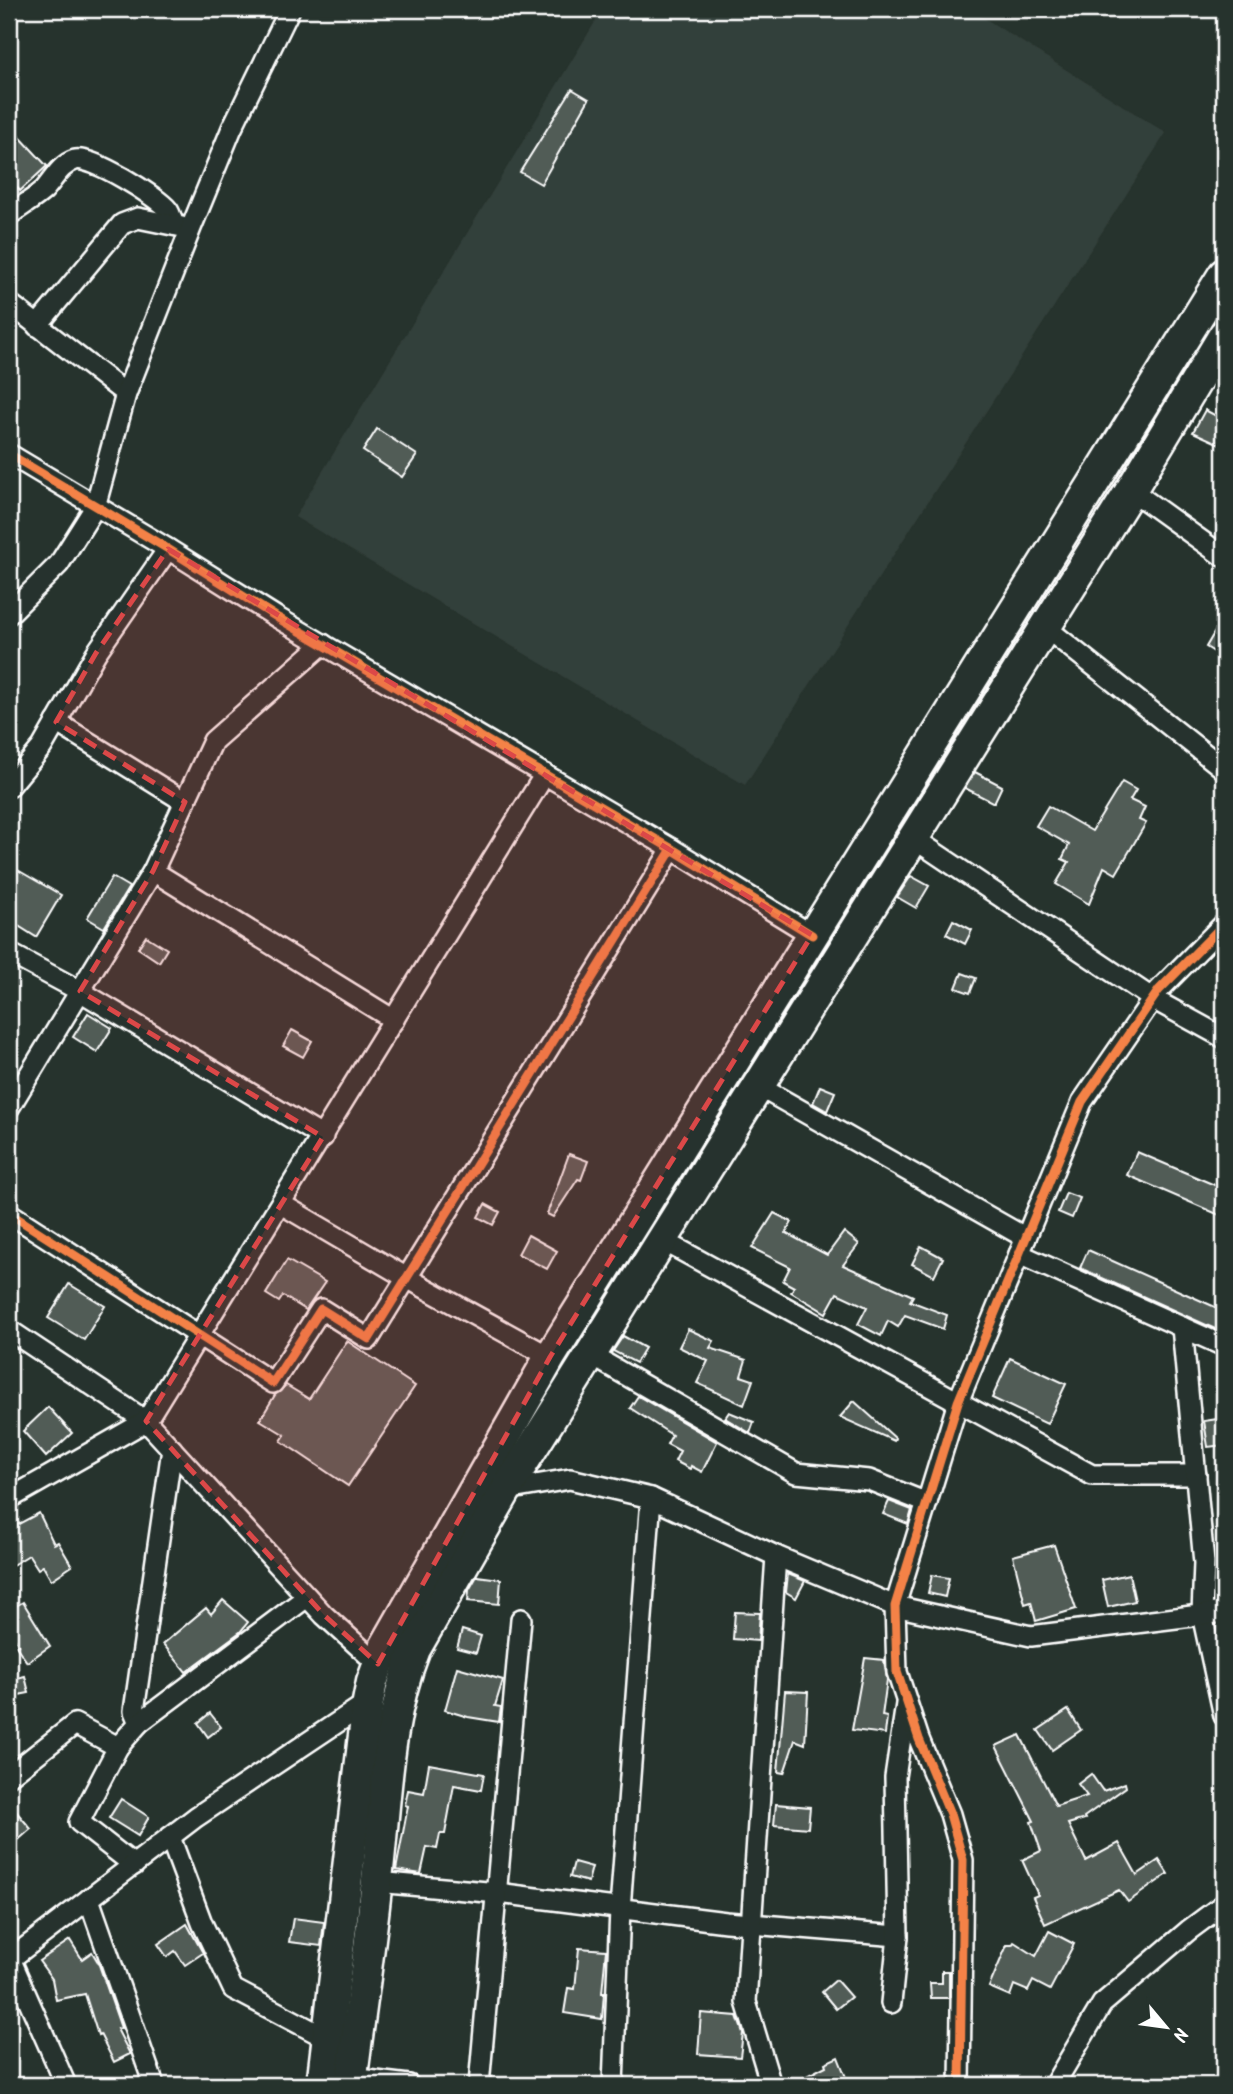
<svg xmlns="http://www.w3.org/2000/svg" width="1233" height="2094" viewBox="0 0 1233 2094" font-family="Kalam,sans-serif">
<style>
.built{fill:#333f3a}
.building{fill:#515c57;stroke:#fff;stroke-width:2}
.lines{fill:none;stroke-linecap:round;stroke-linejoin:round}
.street-casing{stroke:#fff;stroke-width:24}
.primary-casing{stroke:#fff;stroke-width:35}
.street{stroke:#26332d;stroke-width:19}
.primary{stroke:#26332d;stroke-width:30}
.cycleway-casing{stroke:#26332d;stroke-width:13}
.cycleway{stroke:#f48246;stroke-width:9}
.marked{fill:#dc4848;fill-opacity:0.2;stroke:#dc4848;stroke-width:5;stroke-dasharray:14 9;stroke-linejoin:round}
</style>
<rect width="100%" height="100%" fill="#26332d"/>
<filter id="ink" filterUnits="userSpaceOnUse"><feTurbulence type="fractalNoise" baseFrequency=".0143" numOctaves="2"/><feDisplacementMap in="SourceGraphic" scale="14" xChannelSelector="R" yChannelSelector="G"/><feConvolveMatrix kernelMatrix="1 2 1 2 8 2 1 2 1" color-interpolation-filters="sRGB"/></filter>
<g filter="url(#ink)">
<polygon class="built" points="603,9 970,9 1166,133 745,785 295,517"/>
<g class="building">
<polygon points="572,89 589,99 541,184 520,172"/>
<polygon points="19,136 47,166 20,191 9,178 9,145"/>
<polygon points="1205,410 1224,420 1224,446 1193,432"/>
<polygon points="377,429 417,455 402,477 363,451"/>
<polygon points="1224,616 1224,646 1219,655 1206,647"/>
<polygon points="975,772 1002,786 994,803 965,788"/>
<polygon points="1122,782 1136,790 1130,800 1145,807 1139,820 1146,823 1116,874 1104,867 1089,904 1056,884 1069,862 1062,859 1069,845 1036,826 1048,806 1092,831"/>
<polygon points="9,865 61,895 36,937 9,920"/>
<polygon points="911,876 929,886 916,908 897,897"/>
<polygon points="112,877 129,887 104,928 87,918"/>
<polygon points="953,920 972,930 965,944 946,934"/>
<polygon points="146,936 167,949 159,962 138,948"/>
<polygon points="962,973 976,978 970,993 956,988"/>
<polygon points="88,1013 112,1028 97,1052 73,1037"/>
<polygon points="292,1030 312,1041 303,1057 283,1046"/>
<polygon points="820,1086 835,1092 827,1111 813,1103"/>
<polygon points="1137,1152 1224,1189 1224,1217 1127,1175"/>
<polygon points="569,1154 588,1161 581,1180 578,1179 553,1217 547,1214"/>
<polygon points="1066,1193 1080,1198 1072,1218 1058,1212"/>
<polygon points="485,1204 500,1212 493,1225 478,1217"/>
<polygon points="774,1213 792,1222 786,1233 827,1255 844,1232 859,1244 843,1265 913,1296 910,1301 947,1315 943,1329 905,1315 898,1327 888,1321 881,1336 858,1324 867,1307 837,1293 826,1313 791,1292 794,1287 783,1281 790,1267 752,1248"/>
<polygon points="528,1235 557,1251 547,1269 518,1254"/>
<polygon points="921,1246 943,1258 934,1276 912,1264"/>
<polygon points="1088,1250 1224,1311 1224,1333 1080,1268"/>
<polygon points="287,1260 325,1282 306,1310 283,1296 279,1302 266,1294"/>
<polygon points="69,1284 105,1306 84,1340 48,1318"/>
<polygon points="688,1329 714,1341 710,1348 746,1360 741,1376 753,1380 744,1405 697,1383 708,1361 679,1347"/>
<polygon points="623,1336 645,1348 636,1363 613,1351"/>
<polygon points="347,1341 415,1386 348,1486 281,1441 285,1435 260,1420 275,1395 286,1385 309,1399"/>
<polygon points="1010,1358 1066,1384 1047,1424 992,1398"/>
<polygon points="638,1396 717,1442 702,1472 691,1466 690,1469 675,1461 680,1451 667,1444 672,1435 630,1408"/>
<polygon points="854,1401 895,1438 894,1441 840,1417"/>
<polygon points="48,1407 72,1433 46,1457 23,1431"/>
<polygon points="729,1412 754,1422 750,1433 725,1418"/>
<polygon points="1224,1418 1224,1445 1208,1447 1204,1421"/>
<polygon points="889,1501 912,1510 908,1524 883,1514"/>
<polygon points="39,1513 54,1544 58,1542 72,1566 51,1580 43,1566 38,1569 29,1555 9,1567 9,1529"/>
<polygon points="1054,1545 1076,1609 1036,1621 1031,1602 1025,1604 1013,1556"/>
<polygon points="788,1574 805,1581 796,1598 786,1592"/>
<polygon points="1129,1574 1135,1601 1108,1607 1102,1580"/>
<polygon points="932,1575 949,1578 945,1597 928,1593"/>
<polygon points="477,1576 501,1579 499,1604 468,1601 469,1590"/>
<polygon points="223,1600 248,1622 240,1632 186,1672 163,1644 206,1608 211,1614"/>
<polygon points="23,1602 50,1646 27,1662 16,1646 18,1645 9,1628 9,1610"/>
<polygon points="735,1612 760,1613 758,1641 733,1639"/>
<polygon points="462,1630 481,1636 476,1653 457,1648"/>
<polygon points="865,1658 884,1660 887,1680 882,1716 887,1717 885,1734 852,1730"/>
<polygon points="457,1667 503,1680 495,1706 501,1707 499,1722 468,1717 445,1710"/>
<polygon points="25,1676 29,1693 13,1696 9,1680"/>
<polygon points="785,1691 808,1692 805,1744 795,1740 784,1773 778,1772"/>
<polygon points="1068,1710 1081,1730 1052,1750 1038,1730"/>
<polygon points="210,1713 221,1727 208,1737 198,1723"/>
<polygon points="1020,1735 1056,1806 1087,1796 1078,1784 1091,1774 1103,1791 1125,1783 1126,1787 1084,1817 1085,1819 1068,1824 1086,1861 1119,1843 1137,1875 1159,1860 1168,1874 1128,1902 1119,1890 1045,1924 1033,1897 1038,1895 1022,1860 1041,1851 1031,1822 1034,1821 996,1746"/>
<polygon points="429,1764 484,1774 481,1790 454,1785 445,1834 440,1834 437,1849 427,1847 421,1874 396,1870 408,1806 405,1805 408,1790 424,1793"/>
<polygon points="121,1799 149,1817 138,1836 109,1818"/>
<polygon points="9,1803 31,1829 9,1848"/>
<polygon points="776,1804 810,1807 808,1828 774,1825"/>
<polygon points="574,1862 592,1867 588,1882 570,1877"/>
<polygon points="293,1918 324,1922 321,1946 289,1942"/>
<polygon points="187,1924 203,1953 185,1965 175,1951 167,1957 158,1944"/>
<polygon points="1049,1931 1074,1944 1050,1990 1033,1981 1028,1991 1014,1985 1010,1996 989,1987 1007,1945 1012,1945 1014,1942 1036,1956"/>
<polygon points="70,1940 82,1959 92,1952 98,1962 121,2028 117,2029 130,2054 114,2062 100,2034 98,2035 85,1994 56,2000 52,1979 39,1961"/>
<polygon points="579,1948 606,1950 602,1993 604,1993 602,2019 564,2013 568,1988 575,1989"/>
<polygon points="942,1971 949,1971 949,1998 931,1998 930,1983 942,1983"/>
<polygon points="836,1980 851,1997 836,2009 822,1992"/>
<polygon points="701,2013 737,2016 743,2033 740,2057 698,2054"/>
<polygon points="838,2057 849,2085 789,2085 826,2066 825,2063"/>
</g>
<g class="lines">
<g class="street-casing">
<g id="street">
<path d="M9,215C20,207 34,199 44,190C53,180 61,164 75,160C91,155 158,197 168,210C171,214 172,221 174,225"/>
<polyline points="9,303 126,394"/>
<polyline points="37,326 122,224 138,218 182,227"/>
<polyline points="9,454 168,549 278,618 672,849 812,935"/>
<polyline points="1131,490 1224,557"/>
<polyline points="9,614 59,564 95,507 126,394 191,228 232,128 290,9"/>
<polyline points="1045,627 1224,769"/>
<polyline points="56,722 185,802"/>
<polyline points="9,787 42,747 96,653 168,549"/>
<polyline points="913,838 1153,999 1224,1038"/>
<polyline points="153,871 394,1020"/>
<polyline points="9,953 80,991 323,1137"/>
<polyline points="758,1086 1026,1238"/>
<polyline points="9,1108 153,871 213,741 323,644"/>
<polyline points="281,1204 407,1278 550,1357"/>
<polyline points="9,1213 273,1383 321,1309 369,1339 672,849"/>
<polyline points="662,1240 1092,1475 1196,1475"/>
<polyline points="1019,1254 1224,1346"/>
<polyline points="1182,1327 1204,1563 1202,1614 1224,1716"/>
<polyline points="9,1330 146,1421 324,1615 378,1664"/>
<polyline points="591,1355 796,1473 869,1480 927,1503"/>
<polyline points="506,1490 570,1479 651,1498 776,1556 895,1606 1031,1636 1224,1612"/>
<polyline points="9,1499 146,1421 545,774"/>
<polyline points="139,1723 134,1711 172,1449"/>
<polyline points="118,1747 139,1723 307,1597"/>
<polyline points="9,1776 75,1724 118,1747 79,1822 134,1865"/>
<polyline points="170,1837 202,1923 233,1989 328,2039"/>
<polyline points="377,1882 498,1893 726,1922 898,1936"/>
<polyline points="89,1899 154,2085"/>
<polyline points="9,1956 66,2085"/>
<polyline points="9,1960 196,1817 368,1702"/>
<polyline points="891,2003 898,1936 895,1777 906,1704"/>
<polyline points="351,2078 409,2085"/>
<polyline points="479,2085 521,1619"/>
<polyline points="613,2085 620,1909 651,1498"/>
<polyline points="771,2085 746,2002 776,1556"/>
<polyline points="960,2085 963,1860 950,1814 919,1739 897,1672 895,1606 958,1402 1082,1102 1159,990 1224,924"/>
<polyline points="1054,2085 1102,2004 1189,1930 1224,1904"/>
</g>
</g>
<g class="primary-casing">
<g id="primary">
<polyline points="322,2085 368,1702 372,1682 385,1647 550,1357 1224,274"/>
<path d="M351,2085C359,2017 370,1948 377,1879C386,1802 386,1722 415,1649L506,1490L1131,490L1224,335"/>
</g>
</g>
<use href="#street" class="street"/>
<use href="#primary" class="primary"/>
<g class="cycleway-casing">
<g id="cycleway">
<polyline points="9,454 168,549 278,618 672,849 812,935"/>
<polyline points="9,1213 273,1383 321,1309 369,1339 672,849"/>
<polyline points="960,2085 963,1860 950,1814 919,1739 897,1672 895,1606 958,1402 1082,1102 1159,990 1224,924"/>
</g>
</g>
<use href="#cycleway" class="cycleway"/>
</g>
</g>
<path class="marked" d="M168,549L812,935L550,1357L378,1664L324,1615L146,1421L323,1137L80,991L153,871L185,802L56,722L96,653Z"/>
<rect width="1233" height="2094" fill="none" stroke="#26332d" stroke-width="35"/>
<rect x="18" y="18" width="1198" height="2059" fill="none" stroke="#fff" stroke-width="2.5" filter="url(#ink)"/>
<g transform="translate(1166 2027) rotate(119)" stroke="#26332d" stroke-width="5" paint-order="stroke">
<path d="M0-5L12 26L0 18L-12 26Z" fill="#ffffff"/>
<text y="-10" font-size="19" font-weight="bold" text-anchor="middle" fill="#ffffff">N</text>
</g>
</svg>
